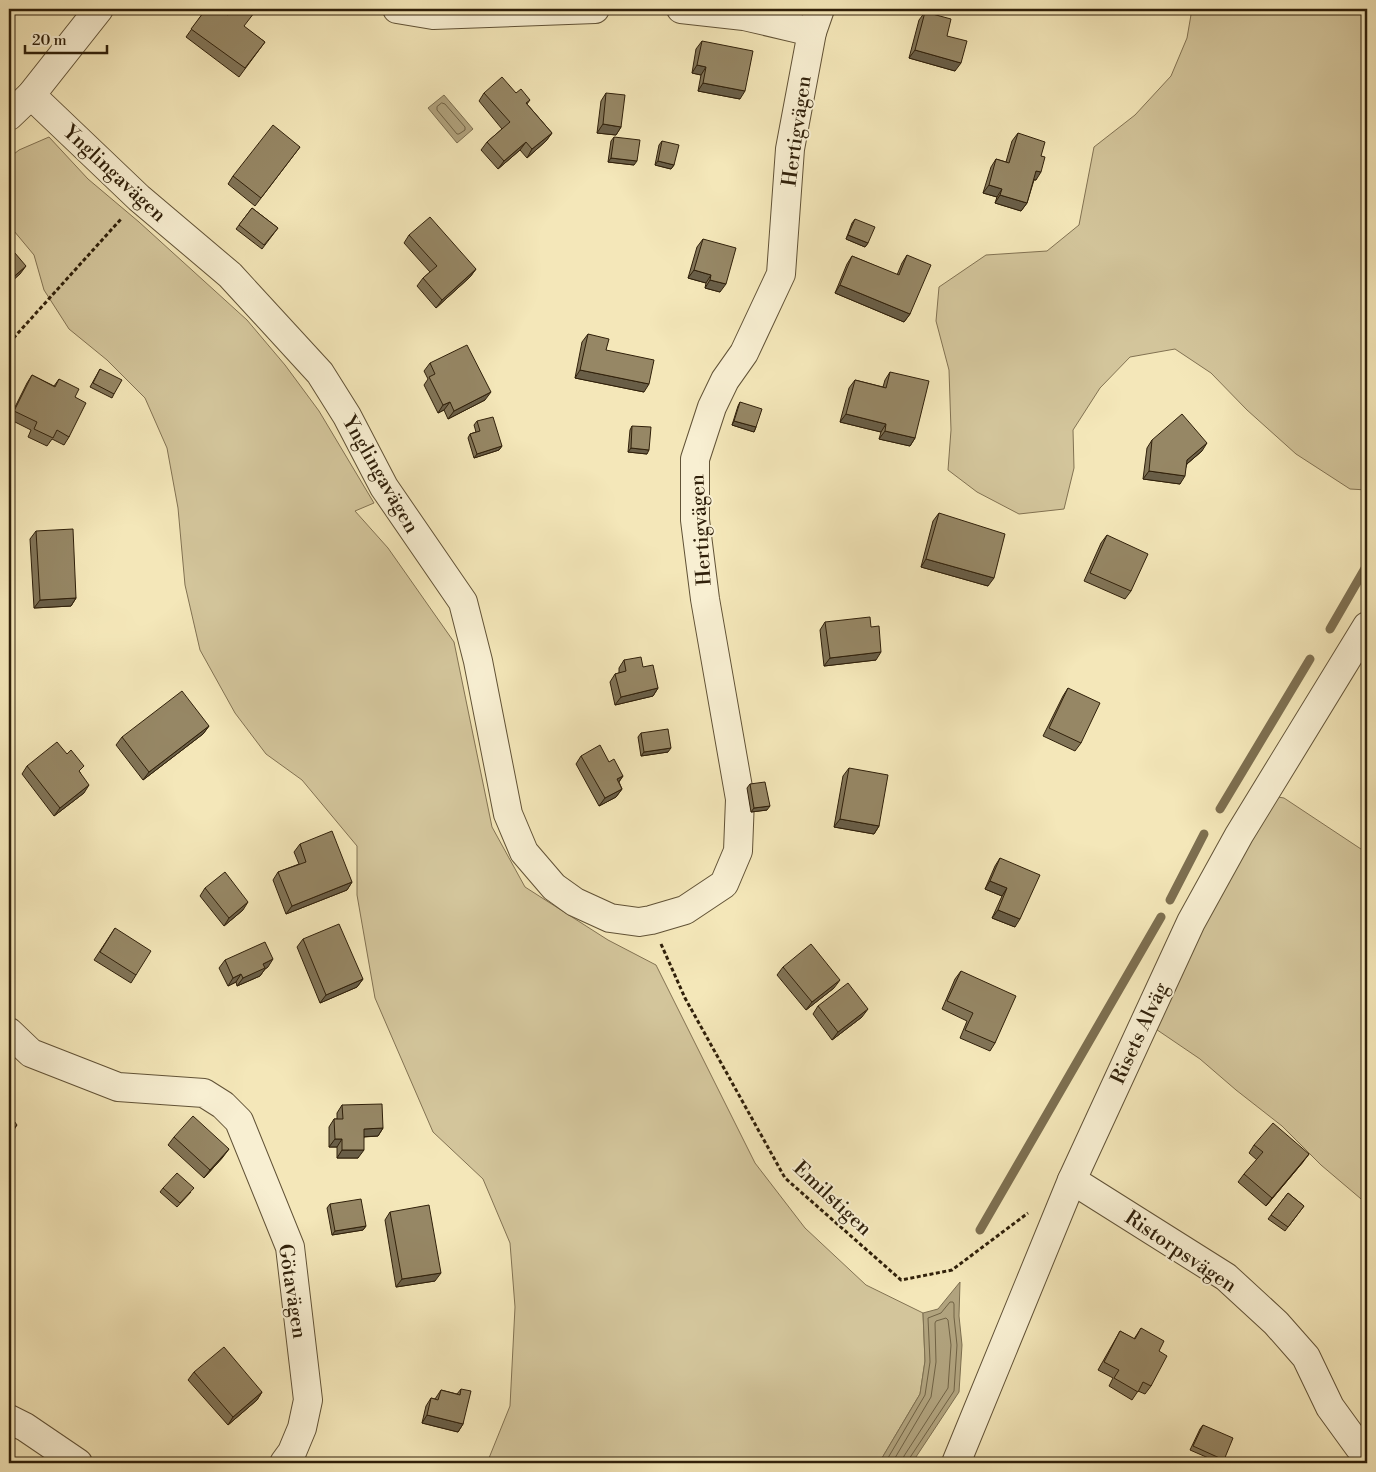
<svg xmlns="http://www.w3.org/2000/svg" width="1376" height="1472" viewBox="0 0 1376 1472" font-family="'Libre Bodoni',serif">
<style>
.green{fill:#d3c59b;stroke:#827252}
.water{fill:#b1a37e;stroke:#7d6f50}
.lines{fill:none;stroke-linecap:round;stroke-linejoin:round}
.shore{stroke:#706244;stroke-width:1}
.stream{stroke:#7d6f50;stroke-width:9}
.minor-casing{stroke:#615236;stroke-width:30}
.path{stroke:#30200a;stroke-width:3;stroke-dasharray:4 2.5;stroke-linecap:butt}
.minor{stroke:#f8efd2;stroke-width:28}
.wall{fill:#817457;stroke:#30200a}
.shaded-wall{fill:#695e47;stroke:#30200a}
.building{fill:#968765;stroke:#30200a}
.labels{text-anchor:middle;stroke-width:4;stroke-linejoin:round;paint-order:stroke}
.street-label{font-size:20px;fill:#30200a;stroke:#f8efd2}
</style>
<rect width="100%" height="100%" fill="#f4e7b9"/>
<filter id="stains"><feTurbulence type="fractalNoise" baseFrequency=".004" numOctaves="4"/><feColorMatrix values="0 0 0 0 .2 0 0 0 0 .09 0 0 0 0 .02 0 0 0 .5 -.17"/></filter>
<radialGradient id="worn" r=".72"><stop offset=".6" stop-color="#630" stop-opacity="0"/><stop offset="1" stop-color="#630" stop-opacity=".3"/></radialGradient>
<g class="green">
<polygon points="1192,9 1367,9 1367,490 1350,489 1296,454 1247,410 1211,373 1175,349 1130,357 1100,388 1073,430 1074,468 1064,509 1019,514 977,492 948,470 951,430 949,370 936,321 939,287 986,255 1047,251 1079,225 1094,147 1135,115 1171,76 1187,38"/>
<polygon points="49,137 88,179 139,222 247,320 285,365 319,411 374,503 355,511 388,548 454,642 492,827 525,887 608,940 656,965 755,1163 805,1228 866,1285 923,1313 925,1361 920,1394 879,1463 487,1463 510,1406 515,1307 510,1243 483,1179 433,1132 375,998 357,895 357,846 302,780 266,754 235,713 200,650 185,585 178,508 167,448 145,398 107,360 69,329 44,290 34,255 9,225 9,158 19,150"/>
<polygon points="1278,797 1284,798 1367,853 1367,1204 1321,1165 1282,1126 1236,1090 1200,1059 1144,1021 1165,984"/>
</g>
<g class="water">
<polygon points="444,95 473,129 457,143 428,108"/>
<polygon points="960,1282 959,1316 962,1345 959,1392 912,1463 879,1463 920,1394 925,1361 923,1313 938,1309"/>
</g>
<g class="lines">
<g class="shore">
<polygon points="442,103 445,104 465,127 465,130 459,134 457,134 437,110 437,107"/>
<polyline points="885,1463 925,1395 930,1362 928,1318 941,1313 950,1302 953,1302 954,1304 954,1317 957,1345 954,1391 909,1459 908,1463"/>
<polyline points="892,1463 931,1397 936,1362 935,1323 936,1321 946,1318 948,1320 951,1345 948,1388 904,1456 902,1463"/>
</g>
<g class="stream">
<polyline points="1330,629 1367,565"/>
<polyline points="1220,809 1310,659"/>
<polyline points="1170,900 1204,834"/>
<polyline points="980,1230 1161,917"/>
</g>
<g class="minor-casing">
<g id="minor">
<polyline points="397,9 433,15 595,9"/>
<polyline points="681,9 744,16 812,32"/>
<polyline points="31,95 139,198 230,275 320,373 347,416 384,487 463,602 478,661 508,814 524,852 554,887 575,902 610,918 639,922 651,920 685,910 724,884 738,851 740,799 705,599 695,520 695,459 712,407 725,380 744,353 781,274 790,149 812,32 820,9"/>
<polyline points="9,116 31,95 99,9"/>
<polyline points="9,1032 31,1053 118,1087 204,1093 223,1105 239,1121 290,1247 308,1400 302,1428 292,1452 284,1463"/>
<polyline points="1072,1180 1226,1277 1276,1323 1306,1357 1330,1407 1359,1447 1367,1454"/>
<polyline points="9,1419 25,1427 78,1463"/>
<polyline points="956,1463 1072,1180 1191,922 1239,835 1367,626"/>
</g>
</g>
<g class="path">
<polyline points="9,343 121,219"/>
<polyline points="661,944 685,998 785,1178 901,1280 952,1270 1028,1213"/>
</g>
<use href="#minor" class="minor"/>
</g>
<g class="wall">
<polygon points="206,9 244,27 265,42 239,77 186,37"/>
<polygon points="925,12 947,36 955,71 909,58 919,20"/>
<polygon points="702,41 740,99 698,91 701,75 692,73 696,49"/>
<polygon points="484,93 516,93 530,100 527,104 552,133 546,141 527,158 520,150 498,169 481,150 487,142 502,129 479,101"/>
<polygon points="606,93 621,127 616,135 597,133 601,101"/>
<polygon points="1018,133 1041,156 1036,180 1034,180 1027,203 1021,211 995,203 997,197 983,193 991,167 996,159 1006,162 1012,141"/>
<polygon points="614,137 634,165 608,162 611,141"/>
<polygon points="662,141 674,165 671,169 655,165 659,145"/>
<polygon points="300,147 255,206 228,184 233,176"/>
<polygon points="252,208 278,228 262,249 236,229"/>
<polygon points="855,219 868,243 865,247 846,239 852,223"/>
<polygon points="409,235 476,269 470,277 436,308 417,286 423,278 430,272 404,243"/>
<polygon points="703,239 720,292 705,288 706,283 688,278 697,247"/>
<polygon points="907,255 910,314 904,322 835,293 847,264 852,256 897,275 902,263"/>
<polygon points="588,334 606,350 644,392 575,378 582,342"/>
<polygon points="430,363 485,400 448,419 444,410 438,413 424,385 428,379 424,371"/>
<polygon points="100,369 114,394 112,398 90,387"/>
<polygon points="890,372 915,438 910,446 879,439 881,432 840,422 849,388 855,380 883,387 885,380"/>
<polygon points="32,375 54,386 59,379 75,397 69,437 64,445 52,439 47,446 28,437 31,430 9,419 27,383"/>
<polygon points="740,402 756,427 754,432 732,425 738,406"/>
<polygon points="477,421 502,446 499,450 474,458 468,438 470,434 476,432 474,425"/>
<polygon points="632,426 647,454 628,452 630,430"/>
<polygon points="1152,440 1202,451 1187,464 1180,484 1143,479 1147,448"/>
<polygon points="939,513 988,586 921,567 933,521"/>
<polygon points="36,531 76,598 71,606 34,608 30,539"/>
<polygon points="1107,535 1131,591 1125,599 1084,581 1101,543"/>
<polygon points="825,622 876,660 824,666 820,630"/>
<polygon points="624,660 643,667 658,688 653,696 615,705 610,682 615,674 619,673 619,668"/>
<polygon points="1068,688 1081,743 1075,751 1043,736 1063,696"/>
<polygon points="209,726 203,734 143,780 116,745 122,737"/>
<polygon points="641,733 668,752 641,756 638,737"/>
<polygon points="581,756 609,762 623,776 619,782 622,789 616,797 599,806 576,764"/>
<polygon points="27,766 80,772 84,793 54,816 22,774"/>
<polygon points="849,768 879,826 874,834 834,827 843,776"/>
<polygon points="750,784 767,810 751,812 747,788"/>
<polygon points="300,844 352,882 347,890 286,914 273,880 278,872 299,864 294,852"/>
<polygon points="1000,858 1015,927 992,918 1002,896 985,889 995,866"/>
<polygon points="205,888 243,910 224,926 200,896"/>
<polygon points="115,928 136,975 131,983 94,960"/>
<polygon points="303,939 363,979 357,987 320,1003 297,947"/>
<polygon points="225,960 268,967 265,969 260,976 237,986 236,982 228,986 219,968"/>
<polygon points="783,967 834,988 806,1010 777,975"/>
<polygon points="961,971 995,1043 990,1051 960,1038 967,1021 942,1009 955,979"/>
<polygon points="818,1006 862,1017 832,1040 813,1014"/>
<polygon points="342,1105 383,1128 378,1136 364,1137 358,1158 337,1158 337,1147 329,1147 329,1127 334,1119 337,1119 337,1113"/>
<polygon points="174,1137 223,1157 204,1178 168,1145"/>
<polygon points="1254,1145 1303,1162 1266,1206 1238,1182 1244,1174 1257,1160 1249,1153"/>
<polygon points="163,1188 191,1192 177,1207 160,1192"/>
<polygon points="1288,1193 1304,1206 1285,1231 1268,1219"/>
<polygon points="330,1204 366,1226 363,1230 332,1235 327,1208"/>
<polygon points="390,1212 435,1281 396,1287 385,1220"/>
<polygon points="1141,1328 1159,1351 1151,1386 1145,1394 1138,1391 1132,1400 1109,1386 1113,1378 1098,1370 1115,1340 1120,1331 1134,1339"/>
<polygon points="194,1372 262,1392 257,1400 228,1425 188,1380"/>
<polygon points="461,1389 463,1424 458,1432 422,1423 426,1406 431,1398 435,1399 441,1390 457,1394"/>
<polygon points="1203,1425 1224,1460 1221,1463 1220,1463 1190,1450 1200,1429"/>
</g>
<g class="shaded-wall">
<polygon points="915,50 961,63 955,71 909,58"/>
<polygon points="697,65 706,67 701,75 692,73"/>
<polygon points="703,83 745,91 740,99 698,91"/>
<polygon points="603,124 621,127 616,135 597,133"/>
<polygon points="552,133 546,141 527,158 532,149"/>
<polygon points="526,142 520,150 498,169 504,161"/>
<polygon points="611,158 637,161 634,165 608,162"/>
<polygon points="658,161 674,165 671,169 655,165"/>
<polygon points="1036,171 1041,172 1036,180 1031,179"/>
<polygon points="989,185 1002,189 997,197 983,193"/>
<polygon points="1000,195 1027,203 1021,211 995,203"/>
<polygon points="848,235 868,243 865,247 846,239"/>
<polygon points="26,266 20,274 9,284 9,281"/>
<polygon points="476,269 470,277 436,308 442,300"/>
<polygon points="694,270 711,275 706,283 688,278"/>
<polygon points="710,280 726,284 720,292 705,288"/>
<polygon points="840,285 910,314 904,322 835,293"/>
<polygon points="580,370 649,384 644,392 575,378"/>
<polygon points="491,392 485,400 448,419 454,411"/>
<polygon points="450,402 444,410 438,413 443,405"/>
<polygon points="846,414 886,424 881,432 840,422"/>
<polygon points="734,421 756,427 754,432 732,425"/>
<polygon points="885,431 915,438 910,446 879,439"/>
<polygon points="1207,443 1202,451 1182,468 1187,460"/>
<polygon points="502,446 499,450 474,458 477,454"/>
<polygon points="631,448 649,450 647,454 628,452"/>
<polygon points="1149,471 1185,476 1180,484 1143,479"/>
<polygon points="926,559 994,578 988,586 921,567"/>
<polygon points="76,598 71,606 34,608 40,600"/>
<polygon points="881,652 876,660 824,666 830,658"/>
<polygon points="658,688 653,696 615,705 621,697"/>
<polygon points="209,726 203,734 143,780 149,772"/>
<polygon points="671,748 668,752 641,756 644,752"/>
<polygon points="623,776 617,784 617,779"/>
<polygon points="89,785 84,793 54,816 60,808"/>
<polygon points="622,789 616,797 599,806 605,798"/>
<polygon points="770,806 767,810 751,812 754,808"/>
<polygon points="840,819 879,826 874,834 834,827"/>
<polygon points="990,881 1007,888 1002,896 985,889"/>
<polygon points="352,882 347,890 286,914 292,906"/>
<polygon points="248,902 243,910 224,926 229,918"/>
<polygon points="998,910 1020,919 1015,927 992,918"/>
<polygon points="273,959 268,967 265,969 260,976 237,986 243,978 263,964"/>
<polygon points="241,974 236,982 228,986 233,978"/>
<polygon points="363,979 357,987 320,1003 326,995"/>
<polygon points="840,980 834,988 806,1010 812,1002"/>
<polygon points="868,1009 862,1017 832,1040 838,1032"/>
<polygon points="17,1125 12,1133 9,1136 9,1132"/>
<polygon points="383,1128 378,1136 358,1137 364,1129"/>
<polygon points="335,1139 342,1139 337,1147 329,1147"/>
<polygon points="229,1149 223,1157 204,1178 210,1170"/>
<polygon points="342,1150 364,1150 358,1158 337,1158"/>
<polygon points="1309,1154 1303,1162 1266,1206 1272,1198"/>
<polygon points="366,1226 363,1230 332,1235 335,1231"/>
<polygon points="441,1273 435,1281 396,1287 402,1279"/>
<polygon points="262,1392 257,1400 228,1425 233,1417"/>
<polygon points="427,1415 463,1424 458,1432 422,1423"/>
</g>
<g class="building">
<polygon points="206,9 219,9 228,15 233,9 248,9 254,13 244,26 265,42 245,68 191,29"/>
<polygon points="925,12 951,19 947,36 967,41 961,63 915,50"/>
<polygon points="702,41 753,51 745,91 703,83 706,67 697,65"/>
<polygon points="502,77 516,93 521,89 530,100 526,103 552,133 532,149 526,142 504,161 487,142 510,122 484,93"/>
<polygon points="606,93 625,95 621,127 603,124"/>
<polygon points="273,125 300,147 261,198 233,176"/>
<polygon points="1018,133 1045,142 1041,156 1045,157 1041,172 1036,171 1027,203 1000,195 1002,189 989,185 996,159 1009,163"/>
<polygon points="614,137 640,140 637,161 611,158"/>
<polygon points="662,141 679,145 674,165 658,161"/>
<polygon points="252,208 278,228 264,245 239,225"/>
<polygon points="430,217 476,269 442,300 423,278 437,266 409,235"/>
<polygon points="855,219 875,227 868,243 848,235"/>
<polygon points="703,239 736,248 726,284 710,280 711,275 694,270"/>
<polygon points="9,246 26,266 9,281"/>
<polygon points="907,255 931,265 910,314 840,285 852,256 899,275"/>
<polygon points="588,334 609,339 606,350 654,360 649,384 580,370"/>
<polygon points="467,345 491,392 454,411 450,402 443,405 429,377 435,374 430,363"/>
<polygon points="100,369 122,380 114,394 93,383"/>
<polygon points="890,372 929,381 915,438 885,431 886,424 846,414 855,380 886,388"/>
<polygon points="32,375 55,387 59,379 79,389 75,397 86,403 69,437 57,430 53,438 34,429 37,422 14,411"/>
<polygon points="740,402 762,409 756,427 734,421"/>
<polygon points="1182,414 1207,443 1187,460 1185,476 1149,471 1152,440"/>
<polygon points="493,417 502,446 477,454 470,434 480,431 477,421"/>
<polygon points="632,426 651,427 649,450 631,448"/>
<polygon points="939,513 1005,534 994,578 926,559"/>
<polygon points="73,529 76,598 40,600 36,531"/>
<polygon points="1107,535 1148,554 1131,591 1090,573"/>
<polygon points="870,617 871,627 879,626 881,652 830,658 825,622"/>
<polygon points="641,657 643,667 653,665 658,688 621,697 615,674 626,671 624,660"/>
<polygon points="1068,688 1100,703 1081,743 1049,728"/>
<polygon points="182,691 209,726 149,772 122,737"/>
<polygon points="668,729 671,748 644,752 641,733"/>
<polygon points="57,742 67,754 71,750 84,766 79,771 89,785 60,808 27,766"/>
<polygon points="600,745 609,762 614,759 623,776 617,779 622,789 605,798 581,756"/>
<polygon points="849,768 888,775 879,826 840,819"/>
<polygon points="765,782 770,806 754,808 750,784"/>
<polygon points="332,831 352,882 292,906 278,872 306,862 300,844"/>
<polygon points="1000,858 1040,875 1020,919 998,910 1007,888 990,881"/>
<polygon points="225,872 248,902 229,918 205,888"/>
<polygon points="339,924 363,979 326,995 303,939"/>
<polygon points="115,928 151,951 136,975 100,952"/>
<polygon points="265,942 273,959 263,964 265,968 243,978 241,974 233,978 225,960"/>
<polygon points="811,944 840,980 812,1002 783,967"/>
<polygon points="961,971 1016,996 995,1043 965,1030 973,1013 947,1001"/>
<polygon points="848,983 868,1009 838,1032 818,1006"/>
<polygon points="382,1104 383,1128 364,1129 364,1150 342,1150 342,1139 335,1139 334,1119 343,1119 342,1105"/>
<polygon points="9,1114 17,1125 9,1132"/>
<polygon points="193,1116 229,1149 210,1170 174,1137"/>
<polygon points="1273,1123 1309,1154 1272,1198 1244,1174 1263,1152 1254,1145"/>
<polygon points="177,1173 194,1188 180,1203 163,1188"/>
<polygon points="1288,1193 1304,1206 1288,1227 1271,1215"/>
<polygon points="361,1199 366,1226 335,1231 330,1204"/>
<polygon points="429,1205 441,1273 402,1279 390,1212"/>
<polygon points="1141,1328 1164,1341 1159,1351 1167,1356 1151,1386 1143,1382 1138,1392 1114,1378 1119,1370 1104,1362 1120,1331 1135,1339"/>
<polygon points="224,1347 262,1392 233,1417 194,1372"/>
<polygon points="461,1389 471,1391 463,1424 427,1415 431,1398 438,1400 441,1390 460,1395"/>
<polygon points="1203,1425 1233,1438 1224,1460 1193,1446"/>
</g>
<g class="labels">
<g class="street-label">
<text transform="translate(796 131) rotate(-82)" y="7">Hertigvägen</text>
<text transform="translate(115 173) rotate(43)" y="7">Ynglingavägen</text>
<text transform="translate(381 474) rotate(60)" y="7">Ynglingavägen</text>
<text transform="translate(700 530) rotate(-94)" y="7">Hertigvägen</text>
<text transform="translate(1139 1033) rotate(-65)" y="7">Risets Alväg</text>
<text transform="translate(833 1198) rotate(43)" y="7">Emilstigen</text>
<text transform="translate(1181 1251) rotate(34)" y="7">Ristorpsvägen</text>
<text transform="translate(293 1291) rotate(81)" y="7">Götavägen</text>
</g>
</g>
<rect width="1376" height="1472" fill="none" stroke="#f4e7b9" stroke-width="30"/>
<rect x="10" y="10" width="1356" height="1452" fill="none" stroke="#30200a" stroke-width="2.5"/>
<rect x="15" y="15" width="1346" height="1442" fill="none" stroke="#30200a"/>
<path d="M25 45v8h82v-8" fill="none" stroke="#30200a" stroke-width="2.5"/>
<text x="32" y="45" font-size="15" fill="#30200a" stroke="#f8efd2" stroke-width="4" paint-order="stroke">20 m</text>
<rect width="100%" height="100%" filter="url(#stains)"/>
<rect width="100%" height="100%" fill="url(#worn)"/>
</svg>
